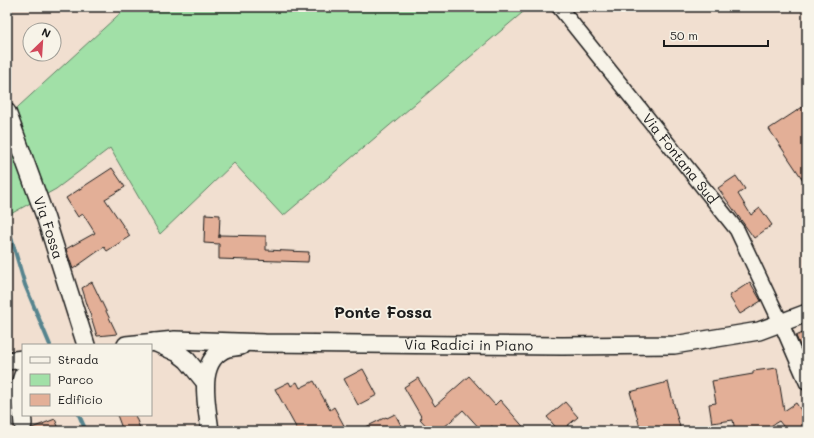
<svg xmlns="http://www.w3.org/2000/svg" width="814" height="438" viewBox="0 0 814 438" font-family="Mali,sans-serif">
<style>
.green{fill:#a1e0a7;stroke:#5e7e62}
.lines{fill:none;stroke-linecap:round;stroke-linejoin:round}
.stream{stroke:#56848e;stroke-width:4}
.building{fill:#e3af97;stroke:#1c1c1c}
.minor-casing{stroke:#1c1c1c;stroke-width:17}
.tertiary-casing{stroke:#1c1c1c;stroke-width:20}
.minor{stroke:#f7f3e8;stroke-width:14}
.tertiary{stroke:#f7f3e8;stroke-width:17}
.labels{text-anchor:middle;stroke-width:3.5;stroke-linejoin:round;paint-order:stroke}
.street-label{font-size:14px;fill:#1c1c1c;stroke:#f7f3e8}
.quarter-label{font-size:16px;font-weight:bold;fill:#1c1c1c;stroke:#f7f3e8}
</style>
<rect width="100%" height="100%" fill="#f1dfd0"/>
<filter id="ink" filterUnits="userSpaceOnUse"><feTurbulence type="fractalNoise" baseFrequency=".025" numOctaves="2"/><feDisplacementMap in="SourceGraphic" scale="8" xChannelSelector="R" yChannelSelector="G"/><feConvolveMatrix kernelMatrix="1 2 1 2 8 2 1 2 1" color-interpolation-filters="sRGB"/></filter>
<g filter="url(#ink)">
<polygon class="green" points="127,7 529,7 283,216 234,163 160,234 110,148 56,189 7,216 7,117"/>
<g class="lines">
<g class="stream">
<polyline points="7,224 25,285 50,345"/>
<polyline points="79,415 86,431"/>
</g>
</g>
<g class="building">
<polygon points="807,104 807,186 769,129"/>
<polygon points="112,168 125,187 105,199 130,236 107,251 104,247 73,269 66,249 95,233 83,214 78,217 66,198"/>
<polygon points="736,176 745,189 738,194 751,215 760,208 772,225 754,238 718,188"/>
<polygon points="205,214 220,215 219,238 219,235 266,236 266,250 309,252 308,262 219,259 219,244 204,243"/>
<polygon points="92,282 117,334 97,336 82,288"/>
<polygon points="750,282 761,301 740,314 729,296"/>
<polygon points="807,331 807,362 796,336"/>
<polygon points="777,368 784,411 796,403 807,419 807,427 801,431 787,431 779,421 762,431 735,431 733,420 712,423 709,404 716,403 712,381 753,374 753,371"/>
<polygon points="363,369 377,395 358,405 344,379"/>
<polygon points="469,376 495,405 500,400 527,431 496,431 492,426 486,431 482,431 463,410 440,431 431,431 420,419 422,418 404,387 418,378 435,406"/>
<polygon points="314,381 330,410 334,407 347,431 298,431 275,389 289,382 291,386 297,382 300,388"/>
<polygon points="668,382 681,431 641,431 630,392"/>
<polygon points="565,402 578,417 561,431 559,431 547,417"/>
<polygon points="395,414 404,431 358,431 386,417 387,418"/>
<polygon points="117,415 135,415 141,431 123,431"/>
<polygon points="55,419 60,431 30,431 32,428"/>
</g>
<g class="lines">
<g class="minor-casing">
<g id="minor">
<path id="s1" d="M559,7L737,230L781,323L807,383"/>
</g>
</g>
<g class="tertiary-casing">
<g id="tertiary">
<path id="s2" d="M7,112L46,219L86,345"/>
<polyline points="154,342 178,353 187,360 205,382"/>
<path id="s3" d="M126,345L175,340L265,343L562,346L674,345L759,331L807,313"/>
<polyline points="7,361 23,359"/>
<path d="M23,375C16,393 22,406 23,424"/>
<path d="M210,431C207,405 195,359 228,348C232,347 237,347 241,346"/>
</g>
</g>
<use href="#minor" class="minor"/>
<use href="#tertiary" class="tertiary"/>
</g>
</g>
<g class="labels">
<g class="street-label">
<text dy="5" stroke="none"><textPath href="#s1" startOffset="194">Via Fontana Sud</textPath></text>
<text dy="5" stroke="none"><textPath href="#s2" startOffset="123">Via Fossa</textPath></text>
<text dy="5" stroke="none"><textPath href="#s3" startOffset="343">Via Radici in Piano</textPath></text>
</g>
<g class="quarter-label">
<text x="383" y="318">Ponte Fossa</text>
</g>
</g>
<rect width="814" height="438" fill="none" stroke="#f7f3e8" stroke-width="24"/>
<rect x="12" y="12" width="790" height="414" fill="none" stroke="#1c1c1c" stroke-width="1.5" filter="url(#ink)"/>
<rect x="22" y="344" width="130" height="72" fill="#f7f3e8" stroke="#9f9d96"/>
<rect x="30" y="357" width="20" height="6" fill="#f7f3e8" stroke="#9f9d96"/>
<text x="58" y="364" font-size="12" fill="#1c1c1c">Strada</text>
<rect x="30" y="374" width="20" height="12" fill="#a1e0a7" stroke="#9f9d96"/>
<text x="58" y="384" font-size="12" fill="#1c1c1c">Parco</text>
<rect x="30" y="394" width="20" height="12" fill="#e3af97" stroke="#9f9d96"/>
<text x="58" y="404" font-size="12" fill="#1c1c1c">Edificio</text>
<g transform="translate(42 42) rotate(25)"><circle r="19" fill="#f7f3e8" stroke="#9f9d96"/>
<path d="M0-3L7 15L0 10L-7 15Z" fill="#d1495b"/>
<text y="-6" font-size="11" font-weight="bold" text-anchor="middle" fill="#1c1c1c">N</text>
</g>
<path d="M664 40v6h104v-6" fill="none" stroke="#1c1c1c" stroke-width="2"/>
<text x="670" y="40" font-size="12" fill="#1c1c1c" stroke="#f7f3e8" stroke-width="3" paint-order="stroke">50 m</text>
</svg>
